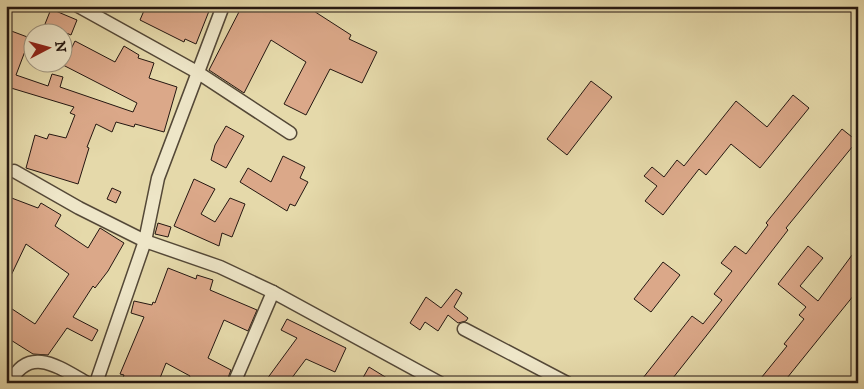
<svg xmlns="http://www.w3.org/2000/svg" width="864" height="389" viewBox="0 0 864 389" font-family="'IM FELL DW Pica',serif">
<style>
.building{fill:#dba889;stroke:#241711}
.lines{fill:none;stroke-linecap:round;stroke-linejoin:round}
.street-casing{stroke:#544837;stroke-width:15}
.street{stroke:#eee6c8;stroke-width:12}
</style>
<rect width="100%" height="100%" fill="#e5d9aa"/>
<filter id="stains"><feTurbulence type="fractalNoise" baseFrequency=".004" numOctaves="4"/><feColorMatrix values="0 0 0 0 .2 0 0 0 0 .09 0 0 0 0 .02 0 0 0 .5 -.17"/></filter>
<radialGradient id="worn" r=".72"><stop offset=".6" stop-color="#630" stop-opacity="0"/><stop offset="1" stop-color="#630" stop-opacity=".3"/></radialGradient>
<g class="building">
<polygon points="146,6 211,6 196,44 185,39 184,42 140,20"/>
<polygon points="242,6 306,6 351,35 349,39 377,52 362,83 330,69 306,115 284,104 306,62 271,40 244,93 209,70"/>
<polygon points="51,9 77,20 71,35 45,24"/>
<polygon points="6,29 30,38 16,75 48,86 52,74 63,77 60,87 133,112 137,103 63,65 75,41 115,62 124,46 139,55 138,58 154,63 149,78 177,87 164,132 135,124 134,127 116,122 112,132 96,124 87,147 89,148 78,184 26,168 35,135 47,139 49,134 66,138 75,115 70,113 74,107 11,88 6,99"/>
<polygon points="591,81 612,97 567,155 547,139"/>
<polygon points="793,95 809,108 760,168 731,144 706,175 699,169 663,215 645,201 657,186 644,176 652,167 664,177 677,160 684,166 736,101 767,127"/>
<polygon points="226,126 244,136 226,168 211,160 215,145"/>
<polygon points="842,129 857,141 786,228 788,230 714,326 669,383 639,383 692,316 703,324 722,300 714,294 732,271 721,263 735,246 746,254 768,225 766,223"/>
<polygon points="283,156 305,167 300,178 308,182 295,206 290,204 287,211 240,182 248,168 271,182"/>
<polygon points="194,179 215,189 201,214 215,222 230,198 245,204 232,237 222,233 219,246 174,226"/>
<polygon points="112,188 121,192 116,203 107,199"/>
<polygon points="9,197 38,208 41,203 61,215 55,226 88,248 100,228 124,243 108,271 95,288 93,286 73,317 98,330 92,341 67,328 48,355 33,354 6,337 6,305 35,324 69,274 26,244 6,286 6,206"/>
<polygon points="158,223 171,227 168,237 155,234"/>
<polygon points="808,246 823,258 800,286 818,301 858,247 858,290 783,383 757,383 787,346 784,344 804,319 799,315 806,307 778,284"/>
<polygon points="663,262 680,275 651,312 634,299"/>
<polygon points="168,268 196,279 197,275 213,280 210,290 257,310 248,331 224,320 208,358 231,370 226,383 187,383 190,376 166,363 158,383 121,383 124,375 120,374 144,317 131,313 134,301 152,305 153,302 155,303"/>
<polygon points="456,289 462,293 454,307 468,318 466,321 458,323 448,315 438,331 425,322 420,330 410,323 426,297 441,308"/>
<polygon points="287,319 346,348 335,372 306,359 288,383 264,383 297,338 281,330"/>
<polygon points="369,367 395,383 360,383"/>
</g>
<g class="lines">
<g class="street-casing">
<g id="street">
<polyline points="78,6 197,72 290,133"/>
<polyline points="14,171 79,208 145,241 220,267 273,292 440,383"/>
<polyline points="464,329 567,383"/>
<path d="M10,383C29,344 60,368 87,383"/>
<polyline points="96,383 145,241 158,178 223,6"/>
<polyline points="234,383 273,292"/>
</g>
</g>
<use href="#street" class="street"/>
</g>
<rect width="864" height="389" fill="none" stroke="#e5d9aa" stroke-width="25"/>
<rect x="8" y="8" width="849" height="374" fill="none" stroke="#241711" stroke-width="2.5"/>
<rect x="12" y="12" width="839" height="364" fill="none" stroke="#241711"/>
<g transform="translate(48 48) rotate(84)"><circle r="24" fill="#eee6c8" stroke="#9d937f"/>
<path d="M0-4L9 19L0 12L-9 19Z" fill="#8f2418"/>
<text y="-8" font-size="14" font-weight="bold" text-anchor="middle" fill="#241711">N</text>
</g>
<rect width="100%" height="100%" filter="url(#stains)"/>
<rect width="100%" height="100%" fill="url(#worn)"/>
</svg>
